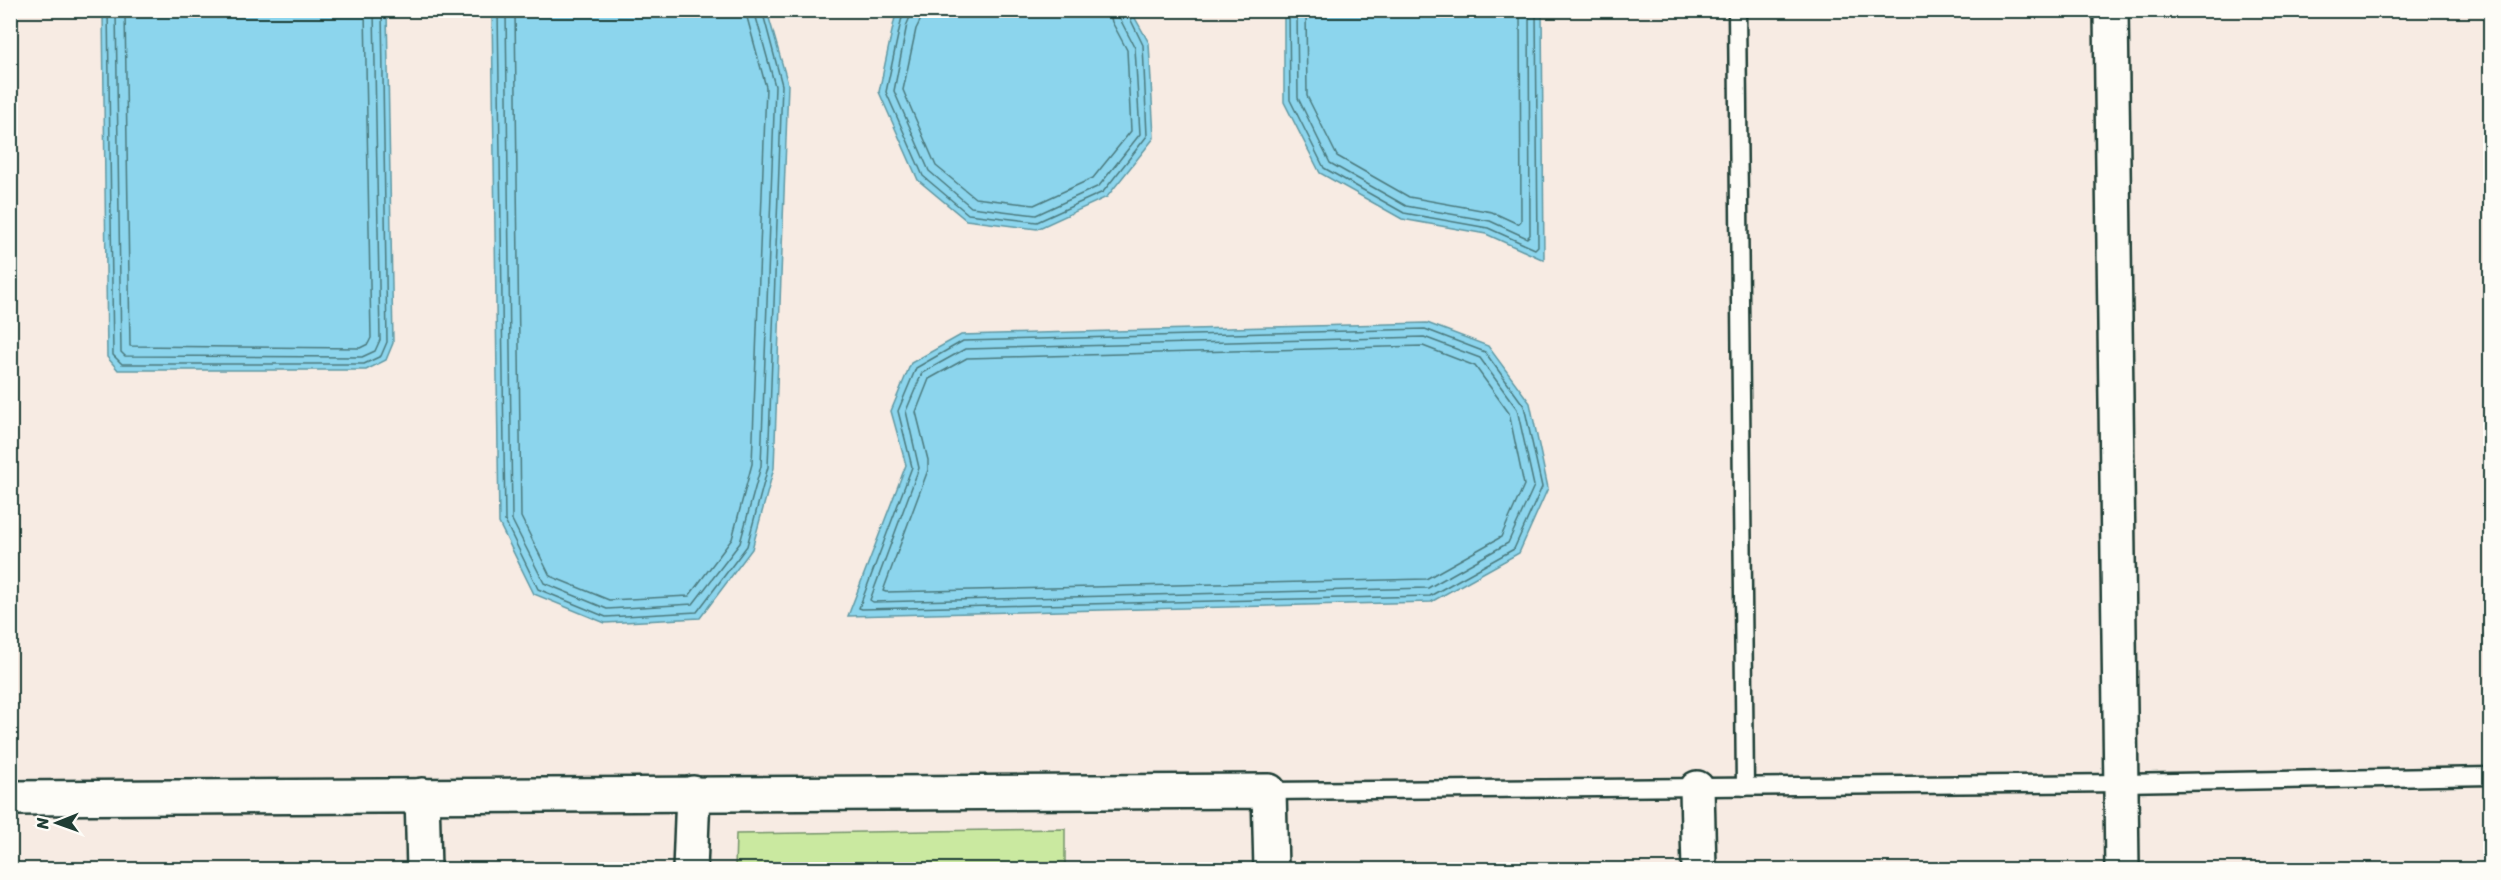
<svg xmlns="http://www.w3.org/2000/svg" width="2501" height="880" viewBox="0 0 2501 880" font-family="Sriracha,sans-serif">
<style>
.green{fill:#cae9a0;stroke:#74936a;stroke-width:1.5}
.water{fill:#8cd5ed;stroke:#6098a3;stroke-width:1.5}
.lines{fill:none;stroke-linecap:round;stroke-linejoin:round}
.shore{stroke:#4b7a7e;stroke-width:1.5}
.service-casing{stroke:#1f3d34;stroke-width:21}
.minor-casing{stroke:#1f3d34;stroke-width:38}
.service{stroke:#fdfcf7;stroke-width:16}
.minor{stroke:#fdfcf7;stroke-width:33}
</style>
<rect width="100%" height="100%" fill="#f7ebe3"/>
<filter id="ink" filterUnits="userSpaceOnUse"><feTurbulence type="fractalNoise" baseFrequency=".0167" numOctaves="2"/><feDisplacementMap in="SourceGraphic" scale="12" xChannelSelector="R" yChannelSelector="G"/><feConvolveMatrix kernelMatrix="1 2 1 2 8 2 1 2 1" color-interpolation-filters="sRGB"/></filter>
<g filter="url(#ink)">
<polygon class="green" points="1065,829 1065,869 735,869 736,834"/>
<g class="water">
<polygon points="103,11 387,11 393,343 386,360 366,370 118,370 107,357"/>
<polygon points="492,11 767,11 788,84 774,468 752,549 700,618 605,623 534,594 499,523"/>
<polygon points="901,11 1131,11 1149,43 1154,138 1107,197 1037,229 966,220 918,180 879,92 895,17"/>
<polygon points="1284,11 1542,11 1544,260 1486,234 1402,219 1320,173 1284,102"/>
<polygon points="1427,323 1488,346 1530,403 1548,488 1519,553 1431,602 848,616 906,465 891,411 911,363 961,335"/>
</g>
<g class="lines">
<g class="shore">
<polyline points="108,10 113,355 122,364 364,364 381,356 387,342 382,10"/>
<polyline points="116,10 121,352 125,356 362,357 375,351 380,340 374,10"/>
<polyline points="125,10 130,346 360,348 368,344 371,338 365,10"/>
<polyline points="498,10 505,521 538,589 606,617 697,612 747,546 768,467 782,85 762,10"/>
<polyline points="506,10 512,520 544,583 607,609 693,604 740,543 761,466 775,86 754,10"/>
<polyline points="515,10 521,517 550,576 609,600 689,596 732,539 752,464 766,87 745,10"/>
<polyline points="905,10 901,21 886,92 923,176 968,214 1037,222 1103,192 1147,136 1143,45 1126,10"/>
<polyline points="913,10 907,24 894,91 929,171 971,207 1036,215 1099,186 1140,134 1135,48 1120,19 1118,10"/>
<polyline points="922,10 921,19 916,29 903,90 936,166 975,198 1034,205 1093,178 1131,131 1127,50 1112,22 1109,10"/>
<polyline points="1289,10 1290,100 1324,168 1404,213 1488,228 1535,249 1538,246 1536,10"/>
<polyline points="1297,10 1298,98 1330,163 1406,206 1490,221 1527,238 1530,235 1529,10"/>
<polyline points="1306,10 1307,96 1337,156 1409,197 1492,212 1518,224 1521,221 1520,10"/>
<polygon points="1425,329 1485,352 1524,406 1542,487 1514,549 1430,596 862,609 859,608 912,467 898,411 916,368 963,341"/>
<polygon points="1424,337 1480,358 1517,409 1534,486 1508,543 1428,588 873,602 870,600 919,468 906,411 922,373 965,349"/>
<polygon points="1423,346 1475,366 1509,413 1524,485 1501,537 1426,579 886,592 883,591 928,470 928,460 916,412 929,379 967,358"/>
</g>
<g class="service-casing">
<g id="service">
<polyline points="1737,10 1745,787"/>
<polyline points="1269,791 2122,783 2490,776"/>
</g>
</g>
<g class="minor-casing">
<g id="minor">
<polyline points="2111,10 2122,870"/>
<polyline points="1697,788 1699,870"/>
<polyline points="422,795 424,870"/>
<polyline points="10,798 1269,791 1271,870"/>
<polyline points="690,870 693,793"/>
</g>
</g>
<use href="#service" class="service"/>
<use href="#minor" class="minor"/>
</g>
</g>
<rect width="2501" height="880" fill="none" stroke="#fdfcf7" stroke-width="36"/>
<rect x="18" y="18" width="2465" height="844" fill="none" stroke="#1f3d34" stroke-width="2" filter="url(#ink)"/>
<g transform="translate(57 823) rotate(269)" stroke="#fdfcf7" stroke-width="4.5" paint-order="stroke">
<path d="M0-4.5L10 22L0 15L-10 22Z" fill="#1f3d34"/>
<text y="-9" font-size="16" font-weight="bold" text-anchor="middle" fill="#1f3d34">N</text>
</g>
</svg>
